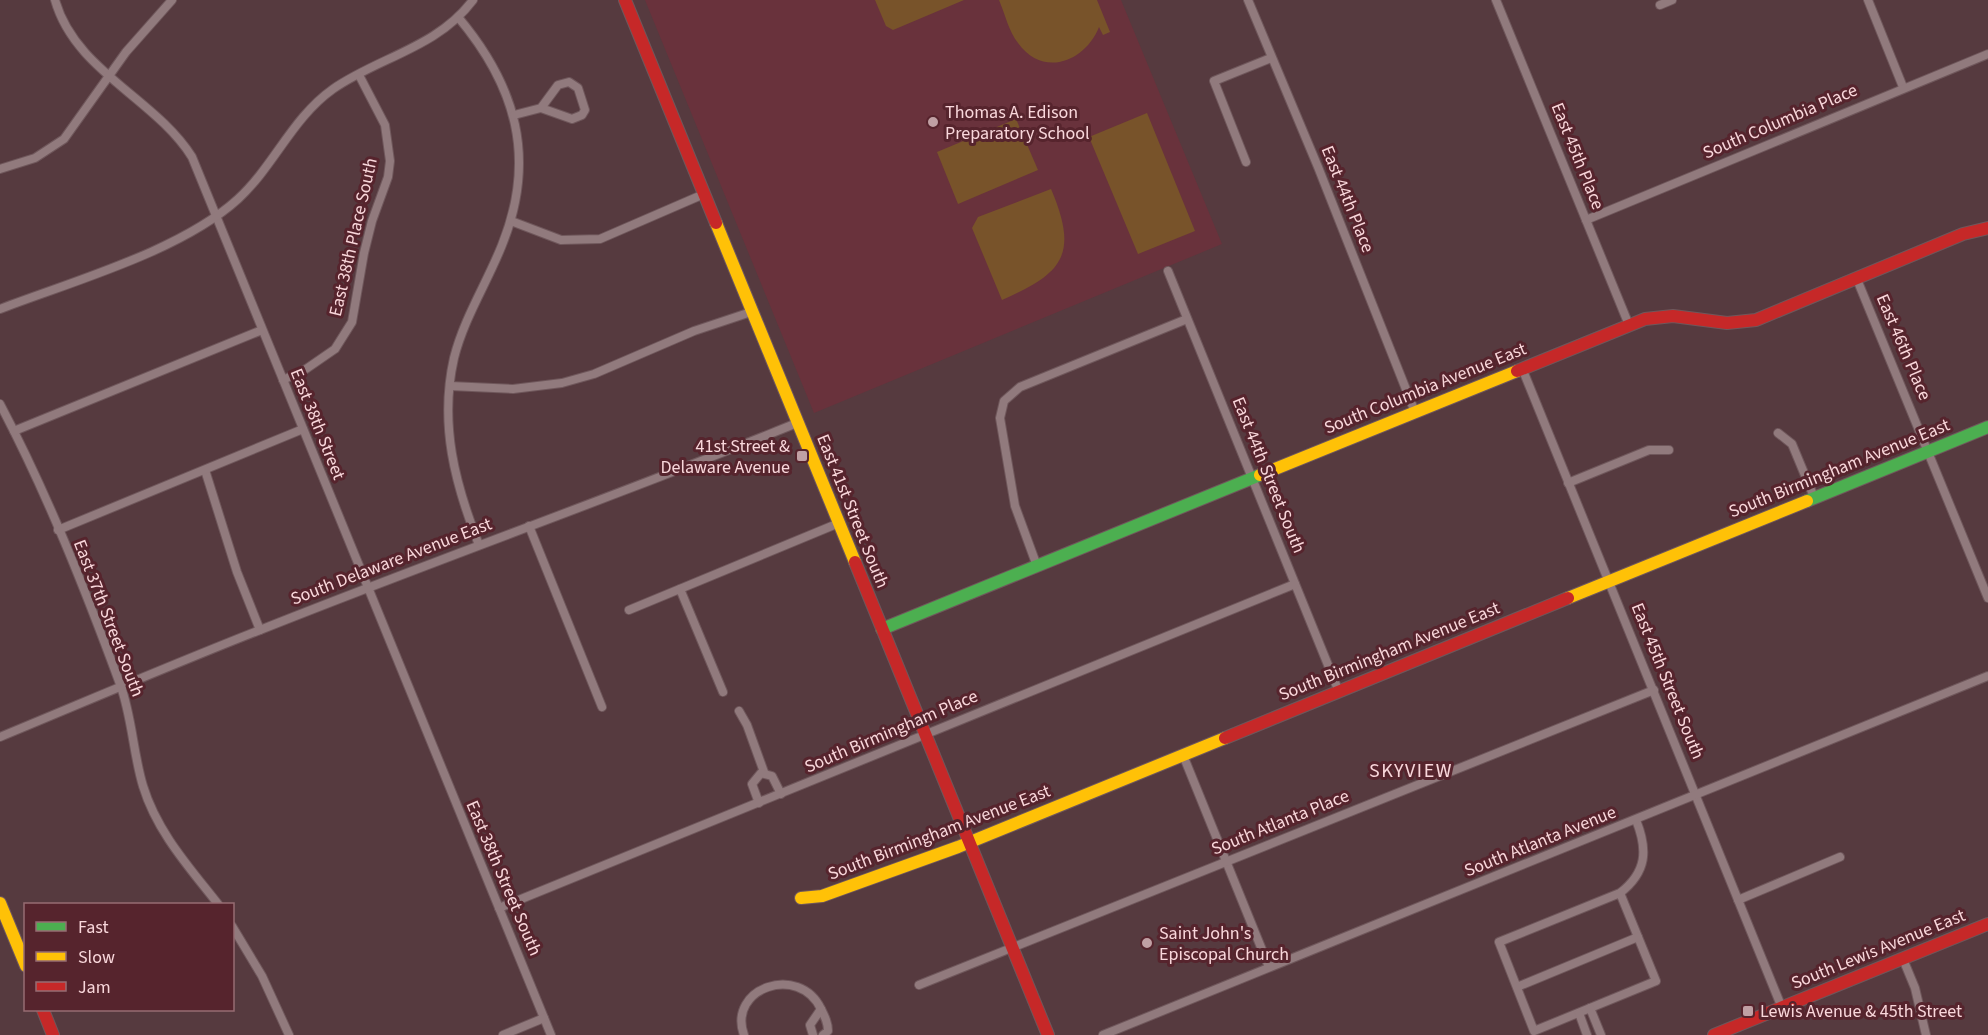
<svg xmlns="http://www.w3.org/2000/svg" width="1988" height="1035" viewBox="0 0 1988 1035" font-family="'Source Sans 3',sans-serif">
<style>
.built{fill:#69323c}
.green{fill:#78532a}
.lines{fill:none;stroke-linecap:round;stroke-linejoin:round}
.street-casing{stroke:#6f575b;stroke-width:10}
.fast-casing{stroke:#6f575b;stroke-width:14}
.slow-casing{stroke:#6f575b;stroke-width:14}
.jam-casing{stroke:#6f575b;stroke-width:14}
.street{stroke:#917a7d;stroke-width:8}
.fast{stroke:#4caf50;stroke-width:12}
.slow{stroke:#ffc107;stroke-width:12}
.jam{stroke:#c62828;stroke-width:12}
.poi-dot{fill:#c0a0a4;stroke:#56242d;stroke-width:2}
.labels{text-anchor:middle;stroke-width:6;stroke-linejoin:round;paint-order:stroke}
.poi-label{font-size:18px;fill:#f9d7db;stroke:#56242d;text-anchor:start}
.street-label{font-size:18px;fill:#f9d7db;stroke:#56242d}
.neighbourhood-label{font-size:20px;letter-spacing:1.5px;fill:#f9d7db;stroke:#56242d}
</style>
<rect width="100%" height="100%" fill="#563a3f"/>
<polygon class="built" points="645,0 1121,0 1222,244 814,413"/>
<g class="green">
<polygon points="875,0 964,0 893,30 886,26"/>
<path d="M999,0H1097L1110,32L1103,35L1099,27C1085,62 1043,78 1018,43C1009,32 1005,14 999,0Z"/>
<polygon points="1147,113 1195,231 1138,254 1089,137"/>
<polygon points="1016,119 1038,170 958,204 937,152"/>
<path d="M1051,189C1079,255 1063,273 1002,300L972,228L978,217Z"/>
</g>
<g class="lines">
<g class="street-casing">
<g id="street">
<path d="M55,0C75,71 155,98 192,157L551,1035"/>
<polyline points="1248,0 1318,167 1415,412"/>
<polyline points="1496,0 1629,325"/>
<polyline points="1868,0 1903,87"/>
<polyline points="1660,5 1672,0"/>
<path d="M458,17C516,86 537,158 502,245C487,283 464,318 454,358C439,424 455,484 479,545"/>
<polyline points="514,115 541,108 558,85 569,82 578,88 585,110 582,115 572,119 541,108"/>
<polyline points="1246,162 1214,81 1271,58"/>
<polyline points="0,169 35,158 64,139 126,52 172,0"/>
<polyline points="1586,220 1988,54"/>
<polyline points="511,221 561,240 600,239 704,194"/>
<polyline points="1168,271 1339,692"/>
<polyline points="1856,277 1988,598"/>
<path d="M0,309C73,281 181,251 238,199C274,166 292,118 333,89C379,57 437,48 473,0"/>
<polyline points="1522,368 1782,1008"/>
<polyline points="283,380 306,369 335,349 352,322 364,253 372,221 388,177 390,161 385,125 359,75"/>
<polyline points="450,386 513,389 562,383 594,374 694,331 751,312"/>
<path d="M0,404C47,493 85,589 120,684C132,716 133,753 143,786C157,832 189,867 218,904"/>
<polyline points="14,431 262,330"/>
<polyline points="1778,433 1792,444 1814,497"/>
<polyline points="205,470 237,572 260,630"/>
<polyline points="1568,483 1649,450 1669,450"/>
<polyline points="529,526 602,707"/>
<polyline points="58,530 303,429"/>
<polyline points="1037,566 1015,506 1000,418 1004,401 1020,387 1187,319"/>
<polyline points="680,589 723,692"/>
<polyline points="629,610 839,523"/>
<polyline points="739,711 747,725 764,772"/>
<path d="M0,737C87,701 173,664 260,630C438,559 619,495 797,423"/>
<polyline points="1183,755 1269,967"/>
<polyline points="759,803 752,784 761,773 772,776 781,794"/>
<path d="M1620,893L1656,981L1534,1031L1499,942L1620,893C1647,872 1648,850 1636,820"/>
<polyline points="1738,900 1840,857"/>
<polyline points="499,908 1295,584"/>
<polyline points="232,926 262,976 289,1035"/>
<polyline points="1903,959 1915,988 1926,1035"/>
<polyline points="919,985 1654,690"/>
<polyline points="1517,987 1638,937"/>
<polyline points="1590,1008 1601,1035"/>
<polyline points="1579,1013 1587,1035"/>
<polyline points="503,1035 544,1018"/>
<path d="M744,1035C727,988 799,963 821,1009C825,1017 828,1023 828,1031L823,1035"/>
<polyline points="813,1035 810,1025 821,1009"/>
<polyline points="1103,1035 1988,676"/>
</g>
</g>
<g class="fast-casing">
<g id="fast">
<polyline points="1807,501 1988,427"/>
<polyline points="882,629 1260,475"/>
</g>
</g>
<g class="slow-casing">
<g id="slow">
<polyline points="716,223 855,562"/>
<polyline points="1260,475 1517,371"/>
<polyline points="1568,598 1807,501"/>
<polyline points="801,898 822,896 958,847 1225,738"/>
<polyline points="0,903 26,966"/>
</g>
</g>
<g class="jam-casing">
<g id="jam">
<polyline points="625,0 716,223"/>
<polyline points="1517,371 1645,319 1673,316 1727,323 1756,320 1963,234 1988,228"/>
<polyline points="855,562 1048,1035"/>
<polyline points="1225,738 1568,598"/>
<polyline points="43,1010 53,1035"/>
<polyline points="1714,1035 1988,924"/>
</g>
</g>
<use href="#street" class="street"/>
<use href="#fast" class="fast"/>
<use href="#slow" class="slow"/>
<use href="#jam" class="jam"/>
</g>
<g class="poi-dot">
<circle cx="933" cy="122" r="6"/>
<rect x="796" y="450" width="12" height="12" rx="3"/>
<circle cx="1147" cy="943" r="6"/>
<rect x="1742" y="1005" width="12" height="12" rx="3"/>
</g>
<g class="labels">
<g class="poi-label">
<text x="945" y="118">Thomas A. Edison<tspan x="945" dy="21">Preparatory School</tspan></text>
<text x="790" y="452" text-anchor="end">41st Street &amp;<tspan x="790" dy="21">Delaware Avenue</tspan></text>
<text x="1159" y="939">Saint John's<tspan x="1159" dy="21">Episcopal Church</tspan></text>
<text x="1760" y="1017">Lewis Avenue &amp; 45th Street</text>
</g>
<g class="street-label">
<text transform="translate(1780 121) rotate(-23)" y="6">South Columbia Place</text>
<text transform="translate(1578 156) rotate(68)" y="6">East 45th Place</text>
<text transform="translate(1348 199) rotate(68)" y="6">East 44th Place</text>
<text transform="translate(353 237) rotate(-77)" y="6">East 38th Place South</text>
<text transform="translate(1904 347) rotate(67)" y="6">East 46th Place</text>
<text transform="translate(1425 388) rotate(-22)" y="6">South Columbia Avenue East</text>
<text transform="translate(318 424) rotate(68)" y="6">East 38th Street</text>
<text transform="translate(1839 468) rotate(-22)" y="6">South Birmingham Avenue East</text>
<text transform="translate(1269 475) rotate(68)" y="6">East 44th Street South</text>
<text transform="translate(853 511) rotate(68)" y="6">East 41st Street South</text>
<text transform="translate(391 561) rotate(-21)" y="6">South Delaware Avenue East</text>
<text transform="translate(109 618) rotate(69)" y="6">East 37th Street South</text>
<text transform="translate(1389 651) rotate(-22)" y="6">South Birmingham Avenue East</text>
<text transform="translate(1668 681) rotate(68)" y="6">East 45th Street South</text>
<text transform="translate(891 731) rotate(-23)" y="6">South Birmingham Place</text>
<text transform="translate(1280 822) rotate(-22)" y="6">South Atlanta Place</text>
<text transform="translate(939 832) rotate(-21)" y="6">South Birmingham Avenue East</text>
<text transform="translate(1540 841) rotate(-22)" y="6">South Atlanta Avenue</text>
<text transform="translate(504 878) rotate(67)" y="6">East 38th Street South</text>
<text transform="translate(1878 949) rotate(-22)" y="6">South Lewis Avenue East</text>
</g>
<g class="neighbourhood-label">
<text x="1411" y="777">SKYVIEW</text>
</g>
</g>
<rect x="24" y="903" width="210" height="108" fill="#56242d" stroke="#976c73" stroke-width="1.5"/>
<rect x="36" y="922" width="30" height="9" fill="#4caf50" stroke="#976c73" stroke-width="1.5"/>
<text x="78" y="933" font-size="18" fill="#f9d7db">Fast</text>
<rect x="36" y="952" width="30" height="9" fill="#ffc107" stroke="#976c73" stroke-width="1.5"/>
<text x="78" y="963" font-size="18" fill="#f9d7db">Slow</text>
<rect x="36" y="982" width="30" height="9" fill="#c62828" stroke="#976c73" stroke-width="1.5"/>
<text x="78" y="993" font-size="18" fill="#f9d7db">Jam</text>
</svg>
